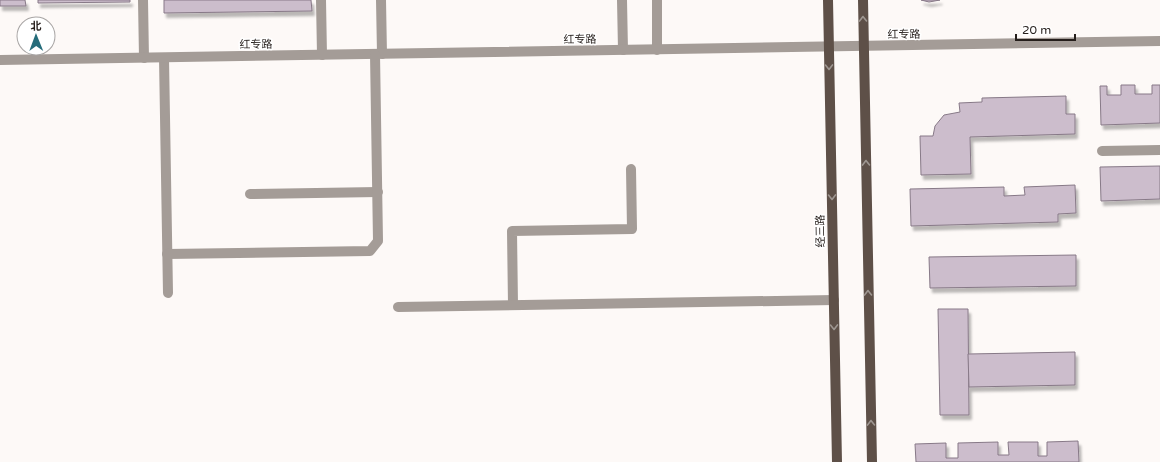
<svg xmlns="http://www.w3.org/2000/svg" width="1160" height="462" viewBox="0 0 1160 462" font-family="'Varela Round','Noto Sans SC',sans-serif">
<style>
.building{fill:#ccbdcc;stroke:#877987;filter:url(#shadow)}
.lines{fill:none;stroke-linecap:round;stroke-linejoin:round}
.minor{stroke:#a49c97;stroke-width:10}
.major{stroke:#5e5048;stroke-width:10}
.oneway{stroke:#9e9691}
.labels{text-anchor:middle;stroke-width:3;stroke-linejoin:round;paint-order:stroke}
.street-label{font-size:11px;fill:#251e1b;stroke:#fff}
</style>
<defs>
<filter id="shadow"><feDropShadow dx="2.5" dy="4.5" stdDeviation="1" flood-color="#0004"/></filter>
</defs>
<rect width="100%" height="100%" fill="#fdf9f7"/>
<g class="building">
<polygon points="0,0 25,0 26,6 0,6"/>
<polygon points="38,0 130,0 130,2 38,3"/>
<polygon points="164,0 311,0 312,11 164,13"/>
<polygon points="921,0 940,0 929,2"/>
<polygon points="1121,85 1135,85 1135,94 1152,94 1152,85 1160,85 1160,123 1101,125 1100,86 1107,86 1107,95 1121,95"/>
<polygon points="1066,96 1066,114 1075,114 1075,134 970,137 971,174 921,175 920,136 933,136 935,126 944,115 960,112 959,103 982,102 982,98"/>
<polygon points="1160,166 1160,199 1101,201 1100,167"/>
<polygon points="1075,185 1076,213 1058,214 1058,222 911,226 910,189 1004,187 1004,196 1025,195 1024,187"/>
<polygon points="1076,255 1076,286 930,288 929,257"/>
<polygon points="938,309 968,309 969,415 940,415"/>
<polygon points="1075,352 1075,385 969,387 968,354"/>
<polygon points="1078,441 1079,462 916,462 915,444 946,443 946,458 958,458 958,443 998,442 998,455 1009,455 1008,442 1038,442 1038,456 1047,456 1047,442"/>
</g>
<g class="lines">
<g class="minor">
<polyline points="143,0 144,58"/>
<polyline points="321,0 322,55"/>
<polyline points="381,0 382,54"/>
<polyline points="622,0 623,50"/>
<polyline points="657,0 657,50"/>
<polyline points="164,58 168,293"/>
<polyline points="0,60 1160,41"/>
<polyline points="1102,151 1160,150"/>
<polyline points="250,194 378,192"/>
<polyline points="167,254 370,251 378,241 375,54"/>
<polyline points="513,305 512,231 632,229 631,169"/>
<polyline points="398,307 834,300"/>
</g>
<g class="major">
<polyline points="828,0 837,462"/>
<polyline points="863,0 872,462"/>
</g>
</g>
<defs><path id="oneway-chevron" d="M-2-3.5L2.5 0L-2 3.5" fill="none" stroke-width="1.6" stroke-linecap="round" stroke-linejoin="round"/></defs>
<g class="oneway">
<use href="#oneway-chevron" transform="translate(863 19) rotate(-91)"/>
<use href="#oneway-chevron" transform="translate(829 67) rotate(89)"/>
<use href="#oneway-chevron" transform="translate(866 163) rotate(-91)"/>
<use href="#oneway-chevron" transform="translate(832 197) rotate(89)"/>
<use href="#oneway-chevron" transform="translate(868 293) rotate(-91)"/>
<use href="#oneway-chevron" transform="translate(834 327) rotate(89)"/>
<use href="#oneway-chevron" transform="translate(871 423) rotate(-91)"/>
</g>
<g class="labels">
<g class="street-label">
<text transform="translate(904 34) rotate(-1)" y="4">红专路</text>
<text transform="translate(580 39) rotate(-1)" y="4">红专路</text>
<text transform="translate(256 44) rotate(-1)" y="4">红专路</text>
<text transform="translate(820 231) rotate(-91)" y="4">经三路</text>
</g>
</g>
<g transform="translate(36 36) rotate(359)"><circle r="19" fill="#ffffff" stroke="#a8a5a4"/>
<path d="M0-3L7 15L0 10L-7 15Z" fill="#256c7a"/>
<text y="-6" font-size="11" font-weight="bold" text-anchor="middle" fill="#251e1b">北</text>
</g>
<path d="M1016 34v6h59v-6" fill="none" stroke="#251e1b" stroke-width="2"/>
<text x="1022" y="34" font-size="12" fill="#251e1b" stroke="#ffffff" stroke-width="3" paint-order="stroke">20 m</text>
</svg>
